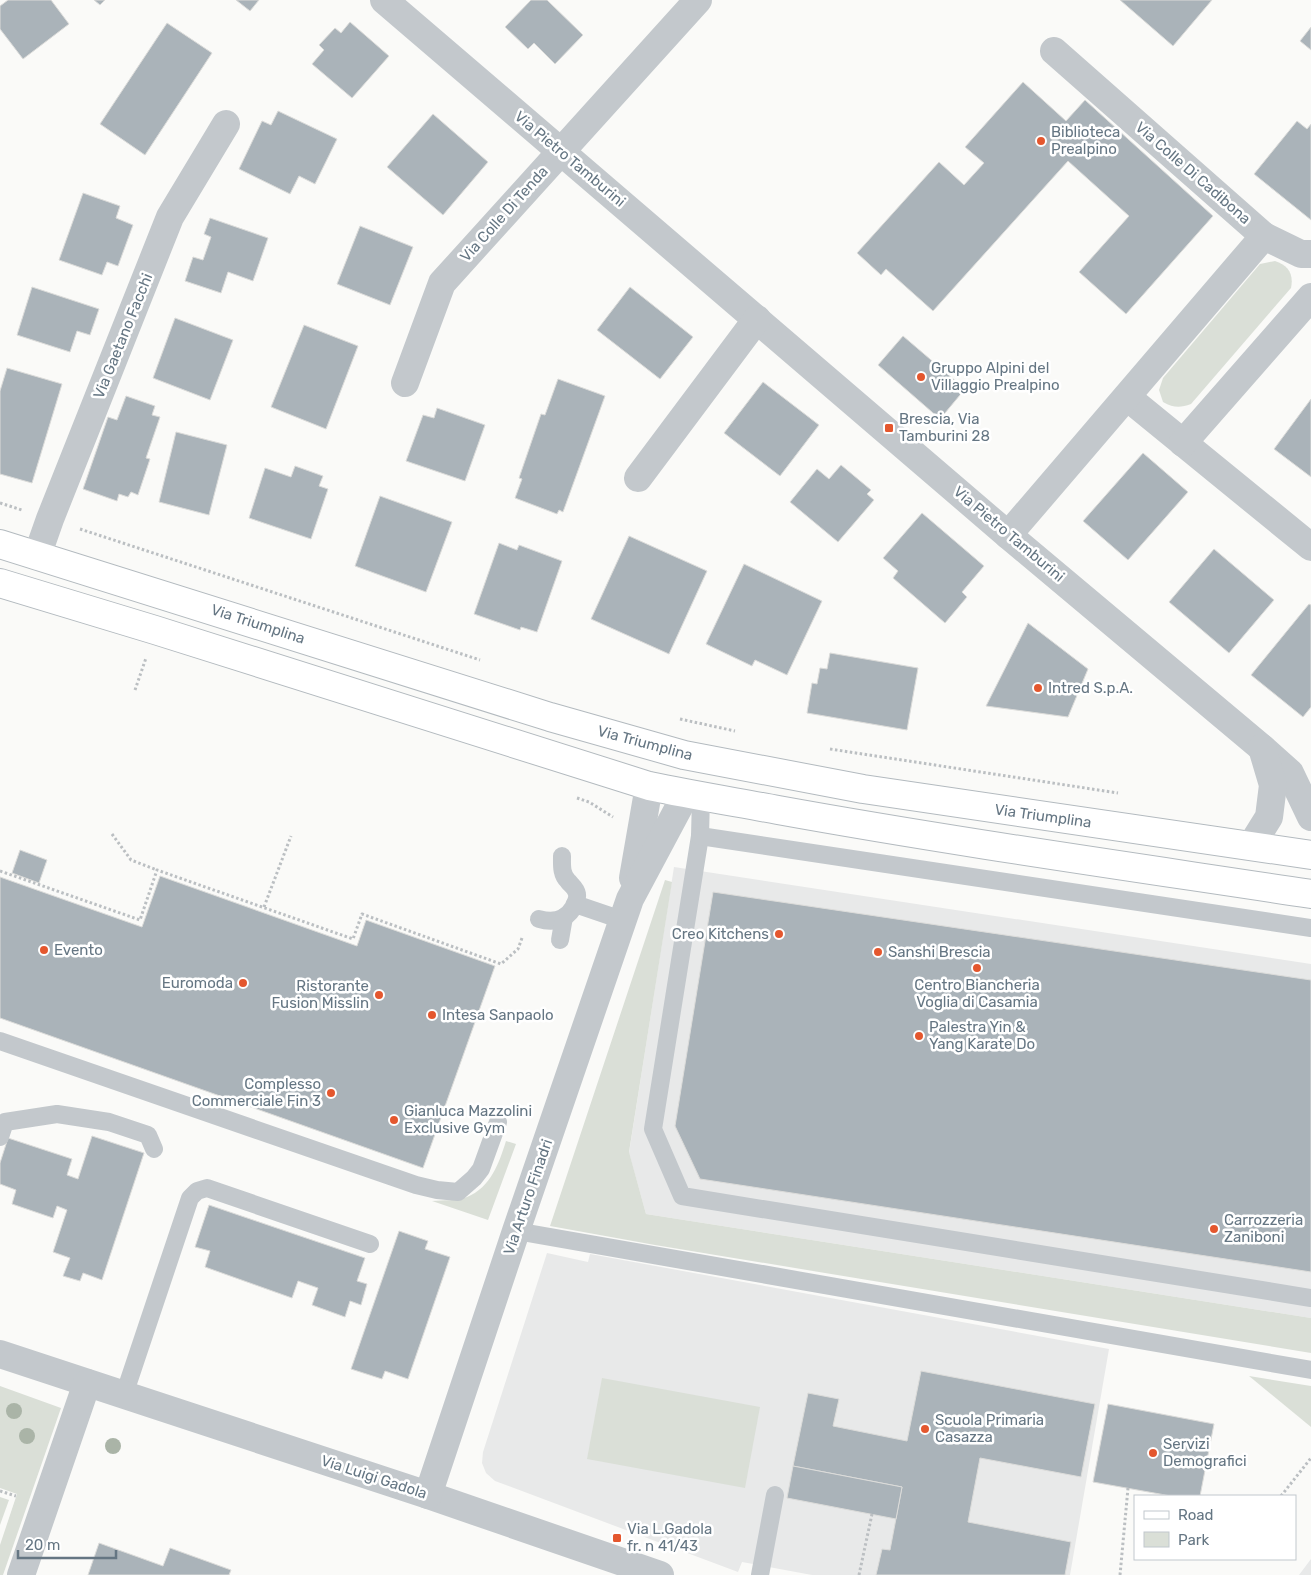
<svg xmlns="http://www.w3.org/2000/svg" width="1311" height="1575" viewBox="0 0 1311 1575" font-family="Rubik,sans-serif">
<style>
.built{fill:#e8e9e9}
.green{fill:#dadfd7}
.building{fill:#aab3b9;stroke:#dcdcda}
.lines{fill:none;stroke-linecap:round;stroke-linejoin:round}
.secondary-casing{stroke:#b3babf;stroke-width:30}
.path{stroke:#bbbfc2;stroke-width:3;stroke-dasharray:2.5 2.5;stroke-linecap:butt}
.lane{stroke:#c3c8cc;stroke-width:18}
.street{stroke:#c3c8cc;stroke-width:28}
.secondary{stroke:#fff;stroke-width:28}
.tree{fill:#aab4a7}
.poi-dot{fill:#e4572e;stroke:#fff;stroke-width:2}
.labels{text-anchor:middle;stroke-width:5;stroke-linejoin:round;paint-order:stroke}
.poi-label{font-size:15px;fill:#657683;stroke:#fff;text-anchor:start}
.street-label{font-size:15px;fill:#657683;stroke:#fff}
</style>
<rect width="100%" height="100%" fill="#fafaf8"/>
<g class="built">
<polygon points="674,867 1311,964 1311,1318 646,1214 629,1153"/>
<polygon points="547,1253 588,1262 590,1254 1109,1349 1070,1575 812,1575 742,1562 738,1572 495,1481 486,1473 482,1463 483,1452"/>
<polygon points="1311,1559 1311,1575 1299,1575"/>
</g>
<g class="green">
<path d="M1275,261C1288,265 1294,274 1291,288L1191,404C1180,408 1174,408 1163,402L1159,390L1163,378L1260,264Z"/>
<polygon points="665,880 672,882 629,1152 646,1214 1311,1318 1311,1353 655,1245 550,1226"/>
<path d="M506,1141L516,1144L488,1220L432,1201C443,1200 456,1201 467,1197C491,1187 499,1163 506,1141Z"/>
<polygon points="1249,1376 1311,1386 1311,1427"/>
<polygon points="602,1378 760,1407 745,1488 587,1459"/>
<polygon points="0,1386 61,1408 3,1575 0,1575 0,1545 17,1494 0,1488"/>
<polygon points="0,1497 9,1500 0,1525"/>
</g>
<g class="building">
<polygon points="8,0 51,0 69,24 23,59 0,29 0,6"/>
<polygon points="94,0 105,0 100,5"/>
<polygon points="236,0 259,0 250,11"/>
<polygon points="531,0 547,0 583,35 555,64 534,43 528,49 505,27"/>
<polygon points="1120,0 1212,0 1173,46"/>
<polygon points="350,22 389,56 352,98 312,64 324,50 319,45 335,28 341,33"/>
<polygon points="167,23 212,53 145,155 100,124"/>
<polygon points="1311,27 1311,50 1300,41"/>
<polygon points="1023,82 1066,121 1085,100 1213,216 1126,314 1079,272 1129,216 1068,161 933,311 886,269 881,275 857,253 939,162 964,185 984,163 965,147"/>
<polygon points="278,111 337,139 315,184 299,176 290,194 239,169 262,121 271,125"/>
<polygon points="433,114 488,162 443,215 387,167"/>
<polygon points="1297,121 1307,129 1311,124 1311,220 1254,174"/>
<polygon points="83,193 120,206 116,218 133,225 118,266 107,262 102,275 59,260"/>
<polygon points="210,218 268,238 253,281 228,272 221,293 185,281 193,257 203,260 211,237 204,234"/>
<polygon points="360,226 413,247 390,305 337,284"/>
<polygon points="32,287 99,309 90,335 77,331 70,352 17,335"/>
<polygon points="630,287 693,337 660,379 597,330"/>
<polygon points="175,318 233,340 210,400 153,378"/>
<polygon points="304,325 358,346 326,429 271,407"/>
<polygon points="903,336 965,389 940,419 878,365"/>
<polygon points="7,368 62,384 32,483 0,474 0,391"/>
<polygon points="558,379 605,396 563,512 559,510 557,514 515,498 522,479 519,478 541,414 545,415"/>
<polygon points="763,382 819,425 780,476 724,433"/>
<polygon points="126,396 155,406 152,415 160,417 146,458 150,459 138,495 131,492 128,497 119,494 117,501 83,489 108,417 117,420"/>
<polygon points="1311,399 1311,477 1274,449"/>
<polygon points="437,408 485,425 465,481 406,461 423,415 434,418"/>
<polygon points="176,432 227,445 209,515 159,502"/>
<polygon points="1143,453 1188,492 1128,560 1083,521"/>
<polygon points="841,465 871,490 867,494 874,500 838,542 790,502 817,469 829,479"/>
<polygon points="295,466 323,476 319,486 328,489 311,539 249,518 265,468 291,477"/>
<polygon points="380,496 452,522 426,592 355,566"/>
<polygon points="922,513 984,566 962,592 967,597 945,623 893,578 898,571 883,558"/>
<polygon points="629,536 707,571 669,654 591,619"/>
<polygon points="499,543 517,550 519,545 562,561 537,632 521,627 520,630 474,614"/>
<polygon points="1214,549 1274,600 1229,653 1169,602"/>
<polygon points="744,564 822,601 787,675 755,660 752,666 706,644"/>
<polygon points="1309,604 1311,605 1311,707 1303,717 1251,675"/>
<polygon points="1028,623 1088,669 1068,717 986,706"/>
<polygon points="830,653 918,668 907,730 807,713 812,683 817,684 820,668 827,669"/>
<polygon points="20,850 47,860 39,883 12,873"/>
<polygon points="160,876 357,946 366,920 495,966 423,1168 0,1018 0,877 142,927"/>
<polygon points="713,892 1311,980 1311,1272 700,1179 675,1126"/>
<polygon points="92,1136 144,1153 102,1280 83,1273 80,1281 63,1276 70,1258 53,1252 67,1210 57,1206 53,1218 12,1204 16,1190 0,1184 0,1163 8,1138 72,1159 67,1175 78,1179"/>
<polygon points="209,1205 365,1258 357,1281 367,1284 361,1305 350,1301 345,1317 312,1305 318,1288 298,1281 292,1298 205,1267 210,1251 195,1247"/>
<polygon points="399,1231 428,1241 425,1249 450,1257 408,1379 385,1371 382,1379 351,1369"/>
<polygon points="921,1371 1095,1404 1081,1477 980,1458 968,1522 1071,1542 1065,1575 876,1575 882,1549 890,1550 902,1487 793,1466 808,1393 839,1399 833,1426 907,1441"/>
<polygon points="1108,1404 1214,1424 1200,1496 1171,1496 1093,1482"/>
<polygon points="793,1466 902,1487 896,1519 787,1498"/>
<polygon points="99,1543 163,1566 170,1548 231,1570 229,1575 88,1575"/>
</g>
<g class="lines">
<g class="secondary-casing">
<g id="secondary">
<polyline points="0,544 550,717 684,755 863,789 1311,855"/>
<path d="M0,583L155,630L649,786C692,795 735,802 778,810C955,842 1133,867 1311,894"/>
</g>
</g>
<g class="path">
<polyline points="0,503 22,510"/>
<polyline points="80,529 480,660"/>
<polyline points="135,690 146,658"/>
<polyline points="680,719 735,731"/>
<polyline points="830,749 1118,793"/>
<polyline points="577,798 589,802 613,817"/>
<polyline points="112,834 131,860 157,870"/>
<polyline points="0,871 140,920 157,870 353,939 362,914 501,964 518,949 522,938"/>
<polyline points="264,907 291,836"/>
<polyline points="0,1491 16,1496"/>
<polyline points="1281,1496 1311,1458"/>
<polyline points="859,1575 872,1514"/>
<polyline points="1120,1575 1128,1488"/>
</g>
<g class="lane">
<polyline points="701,797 700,836 653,1129 682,1196 1311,1298"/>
<polyline points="700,836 1311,928"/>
<polyline points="575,904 622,920"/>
<path d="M539,919C552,923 565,921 573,908C575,904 578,899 577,894C576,888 571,885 568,881C561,874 562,865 562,856"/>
<polyline points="560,940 564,917"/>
<polyline points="0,1041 416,1185 437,1190 458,1192 474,1178 481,1169 498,1122"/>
<polyline points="0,1137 5,1122 57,1114 109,1122 148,1135 154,1149"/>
<polyline points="516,1231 1311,1370"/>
<polyline points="124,1395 190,1198 197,1191 207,1188 370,1244"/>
<polyline points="760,1575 775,1495"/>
</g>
<g class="street">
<polyline points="384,0 1008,535 1262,748 1290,773 1311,817"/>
<polyline points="1054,51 1264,236"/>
<polyline points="405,383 442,283 698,0"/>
<polyline points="1127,397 1311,547"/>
<polyline points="1183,443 1311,297"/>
<polyline points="638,478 757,319"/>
<polyline points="1008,535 1264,236 1301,254 1311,254"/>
<polyline points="37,556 50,519 170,217 226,124"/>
<polyline points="1251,846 1269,817 1273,785 1262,748"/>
<polyline points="633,878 649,786"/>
<polyline points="0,1354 428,1495 660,1575"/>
<polyline points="428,1495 516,1231 630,899 686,794"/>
<polyline points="21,1575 87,1383"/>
</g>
<use href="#secondary" class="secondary"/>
</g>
<g class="tree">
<circle cx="14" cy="1411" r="8"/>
<circle cx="27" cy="1436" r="8"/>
<circle cx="113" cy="1446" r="8"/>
</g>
<g class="poi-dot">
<circle cx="1041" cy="141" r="5"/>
<circle cx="921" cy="377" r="5"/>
<rect x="884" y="423" width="10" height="10" rx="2.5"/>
<circle cx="1038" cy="688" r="5"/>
<circle cx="779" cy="934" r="5"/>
<circle cx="44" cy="950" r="5"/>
<circle cx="878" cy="952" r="5"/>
<circle cx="977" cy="968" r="5"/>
<circle cx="243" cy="983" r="5"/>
<circle cx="379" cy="995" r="5"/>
<circle cx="432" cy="1015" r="5"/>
<circle cx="919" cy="1036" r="5"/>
<circle cx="331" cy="1093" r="5"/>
<circle cx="394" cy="1120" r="5"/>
<circle cx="1214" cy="1229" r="5"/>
<circle cx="925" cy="1429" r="5"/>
<circle cx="1153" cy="1453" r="5"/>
<rect x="612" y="1533" width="10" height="10" rx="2.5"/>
</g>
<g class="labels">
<g class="poi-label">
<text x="1051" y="137">Biblioteca<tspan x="1051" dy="17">Prealpino</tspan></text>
<text x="931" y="373">Gruppo Alpini del<tspan x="931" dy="17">Villaggio Prealpino</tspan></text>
<text x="899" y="424">Brescia, Via<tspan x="899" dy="17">Tamburini 28</tspan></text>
<text x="1048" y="693">Intred S.p.A.</text>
<text x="769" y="939" text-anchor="end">Creo Kitchens</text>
<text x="54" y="955">Evento</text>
<text x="888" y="957">Sanshi Brescia</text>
<text x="233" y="988" text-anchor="end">Euromoda</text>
<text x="977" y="990" text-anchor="middle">Centro Biancheria<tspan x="977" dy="17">Voglia di Casamia</tspan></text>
<text x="369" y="991" text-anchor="end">Ristorante<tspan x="369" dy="17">Fusion Misslin</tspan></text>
<text x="442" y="1020">Intesa Sanpaolo</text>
<text x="929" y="1032">Palestra Yin &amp;<tspan x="929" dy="17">Yang Karate Do</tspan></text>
<text x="321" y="1089" text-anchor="end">Complesso<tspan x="321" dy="17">Commerciale Fin 3</tspan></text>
<text x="404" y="1116">Gianluca Mazzolini<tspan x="404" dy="17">Exclusive Gym</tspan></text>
<text x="1224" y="1225">Carrozzeria<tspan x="1224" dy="17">Zaniboni</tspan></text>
<text x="935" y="1425">Scuola Primaria<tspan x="935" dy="17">Casazza</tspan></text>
<text x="1163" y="1449">Servizi<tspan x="1163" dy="17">Demografici</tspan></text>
<text x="627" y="1534">Via L.Gadola<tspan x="627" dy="17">fr. n 41/43</tspan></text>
</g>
<g class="street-label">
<text transform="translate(570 159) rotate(40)" y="5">Via Pietro Tamburini</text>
<text transform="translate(1193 173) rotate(41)" y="5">Via Colle Di Cadibona</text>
<text transform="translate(504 214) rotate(-48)" y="5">Via Colle Di Tenda</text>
<text transform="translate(123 336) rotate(-68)" y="5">Via Gaetano Facchi</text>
<text transform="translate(1009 534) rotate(40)" y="5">Via Pietro Tamburini</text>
<text transform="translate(258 624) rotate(18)" y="5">Via Triumplina</text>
<text transform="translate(645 743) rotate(15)" y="5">Via Triumplina</text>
<text transform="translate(1043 816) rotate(8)" y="5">Via Triumplina</text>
<text transform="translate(528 1197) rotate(-71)" y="5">Via Arturo Finadri</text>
<text transform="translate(374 1477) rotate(18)" y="5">Via Luigi Gadola</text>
</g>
</g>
<rect x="1134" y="1495" width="162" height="65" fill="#ffffff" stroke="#c1c8cd"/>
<rect x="1144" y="1511" width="25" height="8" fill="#ffffff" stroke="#c1c8cd"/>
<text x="1178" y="1520" font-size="15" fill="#657683">Road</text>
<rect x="1144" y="1532" width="25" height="15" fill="#dadfd7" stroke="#c1c8cd"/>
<text x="1178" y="1545" font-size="15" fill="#657683">Park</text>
<path d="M18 1550v8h98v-8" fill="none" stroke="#657683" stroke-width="2.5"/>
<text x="25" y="1550" font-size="15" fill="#657683" stroke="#ffffff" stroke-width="4" paint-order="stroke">20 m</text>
</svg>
